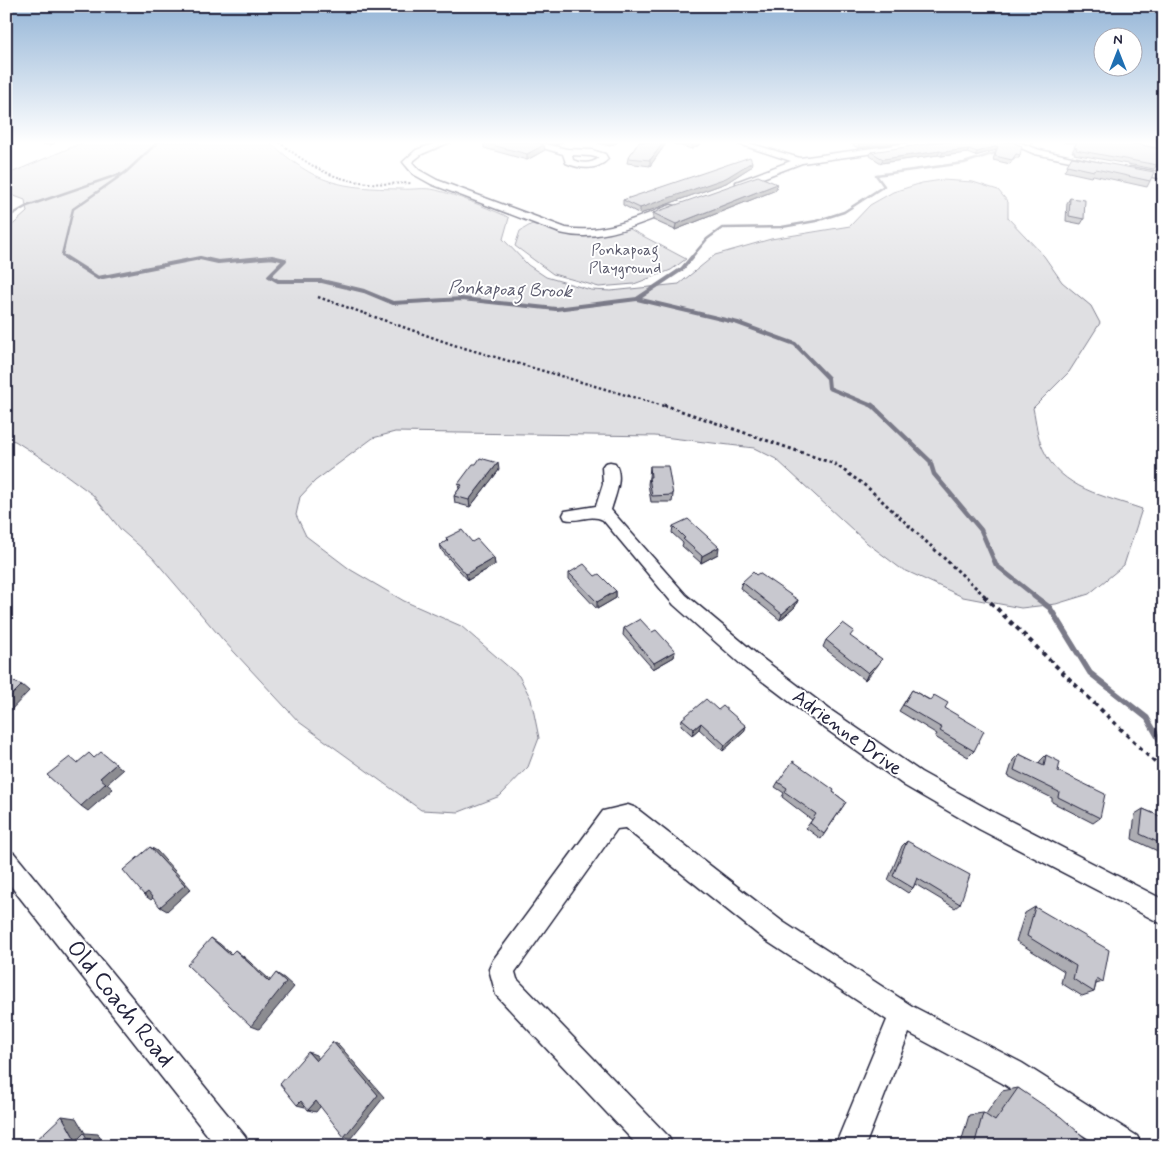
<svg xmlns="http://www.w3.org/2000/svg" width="1170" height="1152" viewBox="0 0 1170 1152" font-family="Mynerve,sans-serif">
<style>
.green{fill:#dfdfe2;stroke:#80808e}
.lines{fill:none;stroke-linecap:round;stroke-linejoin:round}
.stream-far3{stroke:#7a7a88;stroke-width:2.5}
.stream-far2{stroke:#7a7a88;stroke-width:4}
.stream-far1{stroke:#7a7a88;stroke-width:4.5}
.stream{stroke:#7a7a88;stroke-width:5.5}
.minor-casing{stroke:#22223b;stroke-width:3}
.path-far3{stroke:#22223b;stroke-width:2;stroke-dasharray:2 2;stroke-linecap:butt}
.path-far2{stroke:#22223b;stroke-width:2.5;stroke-dasharray:2.5 2.5;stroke-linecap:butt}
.path-far1{stroke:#22223b;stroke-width:3;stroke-dasharray:3 3;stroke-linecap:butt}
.path{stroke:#22223b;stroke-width:4;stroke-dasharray:4.5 4.5;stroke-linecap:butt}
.minor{fill:#fff;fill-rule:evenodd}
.wall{fill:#acacb2;stroke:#22223b}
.shaded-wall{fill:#8c8c91;stroke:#22223b}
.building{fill:#c8c8cf;stroke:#22223b}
.labels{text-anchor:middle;stroke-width:4;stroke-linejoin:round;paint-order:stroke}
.far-park-label{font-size:16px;fill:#5b5b6d;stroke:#fff}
.far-water-label{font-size:18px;font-style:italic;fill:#5c5c6f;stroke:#fff}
.street-label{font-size:20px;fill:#22223b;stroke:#fff}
.near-street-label{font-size:24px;fill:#22223b;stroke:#fff}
</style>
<rect width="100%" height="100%" fill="#fff"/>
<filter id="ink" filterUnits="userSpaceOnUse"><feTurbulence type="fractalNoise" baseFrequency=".02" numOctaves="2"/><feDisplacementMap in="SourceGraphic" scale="10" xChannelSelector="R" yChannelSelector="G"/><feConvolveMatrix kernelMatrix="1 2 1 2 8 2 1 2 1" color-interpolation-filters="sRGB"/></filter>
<g filter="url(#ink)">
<g class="green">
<path d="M84,142H270C316,185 340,188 401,189C413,190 424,187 436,190C459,196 482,206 504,215L509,218L503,239L528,265L546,277L591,290L611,291L679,284L715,255L771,239L850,226L870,205L893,192L922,183L942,180L973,182L998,190L1008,202V218L1044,256L1062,282L1091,306L1100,323L1069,372L1033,408C1036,421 1037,437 1043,449C1061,489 1105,496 1142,509L1124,565L1089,594L1056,604L1021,608L963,597L900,568L867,543L776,459L754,448L655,436L395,432L373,438L315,481L300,497L296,515L306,536L351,570L404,601L461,626L519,676L531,699L539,738L528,767L500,796L459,812L421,810L299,722L223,640L152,557L121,530L93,495L54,466L15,441L6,439V231L27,212L25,200L6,193V175Z"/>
<path d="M532,224C573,238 585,242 628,228L686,259L671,270L634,284L599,287L553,274L515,246L520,231Z"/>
</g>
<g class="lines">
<g class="stream-far3">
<polyline points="1065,142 1093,142"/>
<polyline points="1031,144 1034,142"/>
<polyline points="6,218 27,206 120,174"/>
<polyline points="67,258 62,255 73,209 126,172 158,142"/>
<polyline points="199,258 201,258"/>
<polyline points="259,258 277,258"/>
<polyline points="691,258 707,239 722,228 782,227 816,221 844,212 884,186 876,175 964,163 1001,151"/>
</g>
<g class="stream-far2">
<polyline points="65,257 98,278 200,258 218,262 272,257 285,260 269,276 278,281 322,281 364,291 393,303 462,299 556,309 637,299 682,269 692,257"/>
<polyline points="637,299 738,323 795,344 828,378 829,388 875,407"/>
</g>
<polyline class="stream-far1" points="872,405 930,461 934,474 981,530 996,565 1036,597"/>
<polyline class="stream" points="1034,596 1050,608 1090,673 1147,718 1164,748"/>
<g class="minor-casing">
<g id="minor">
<path d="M439,142H450L422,154L412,162L419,170L437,180L566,228C604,234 636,218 671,205L679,207C674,212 665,214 658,217C627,229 595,242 560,233L431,184L413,174L403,162L416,150Z"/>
<path d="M523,142H536L567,149L592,150L605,154L608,159C597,171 580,169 566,163L563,154ZM572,155L591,156L599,158C591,164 582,164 573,160Z"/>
<polygon points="733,142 745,142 800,158 916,142 936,142 932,145 802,163 739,187 736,186 736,182 791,161"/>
<polygon points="1007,142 1018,142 1040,150 1099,163 1095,166 1035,154"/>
<polygon points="1130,167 1164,173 1164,179 1127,172 1125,170"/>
<path d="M610,462L615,463C624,477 615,496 611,510L686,595L759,656L829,709L921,772L995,813L1164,900V925L979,829L905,786L815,721L745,668L674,605L603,520C590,513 578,523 565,519L563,515L565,511L596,506L603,484L602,467L605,463Z"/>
<polygon points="628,805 636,808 783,922 912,1006 1022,1063 1137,1136 1142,1146 1100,1146 1002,1083 909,1033 865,1146 835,1146 887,1020 765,940 625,828 617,829 515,972 517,979 668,1136 673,1146 638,1146 496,995 489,969 493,960 603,811"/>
<polygon points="6,849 14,853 245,1136 250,1146 216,1146 6,880"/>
</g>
</g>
<path class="path-far3" d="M279,142C327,180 351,186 411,183"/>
<polyline class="path-far2" points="318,297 454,345 667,407"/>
<polyline class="path-far1" points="664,405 835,464 867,487 986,597"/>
<polyline class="path" points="984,596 1164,771"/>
<use href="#minor" class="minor"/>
</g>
<g class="wall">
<polygon points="29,142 56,142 50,145"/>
<polygon points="543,142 563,142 556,145"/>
<polygon points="595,142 618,142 609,146"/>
<polygon points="639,142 704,142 692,149 667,142 650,166 627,163 628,158"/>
<polygon points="848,142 904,142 858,148"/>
<polygon points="1012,142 1020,155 1019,158 1014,158 1010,164 993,160 996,150 975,156 967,153 941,156 938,155 881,163 870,156 871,152"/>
<polygon points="1077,142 1162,149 1164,148 1164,168 1156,166 1154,169 1074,154 1075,152 1072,152"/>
<polygon points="484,143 545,150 527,160 484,148"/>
<polygon points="1072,157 1150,181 1147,187 1093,175 1091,177 1064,171"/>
<polygon points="751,167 726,183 640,214 623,205 623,200"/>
<polygon points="776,190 675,230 653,220 653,213"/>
<polygon points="1070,198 1084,219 1081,224 1066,221 1067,203"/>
<polygon points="650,466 673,495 672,502 651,502 648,484 649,477"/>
<polygon points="499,470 470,507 455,503 454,496 459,489 458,484"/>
<polygon points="673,526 718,554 701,563 682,546 683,543 672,533"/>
<polygon points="446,538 494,558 495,565 468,580 442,551 440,545 447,541"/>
<polygon points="569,573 595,576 616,591 616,598 597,609 569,579"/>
<polygon points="742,582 798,600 795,607 780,620 740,588"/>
<polygon points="624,628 652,632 675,651 674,657 653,669 623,635"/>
<polygon points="826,640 878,665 865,680 823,647"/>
<polygon points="912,690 930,700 934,695 945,708 974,751 968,757 935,737 937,734 899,711"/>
<polygon points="718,710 746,726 744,732 723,751 699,729 692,735 681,725 682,719"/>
<polygon points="1019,754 1039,764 1040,761 1046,755 1058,771 1100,818 1093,823 1052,802 1052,798 1008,776 1013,760"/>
<polygon points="778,782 833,792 846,802 821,839 806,828 812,820 782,797 784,793 775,787"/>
<polygon points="1143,809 1164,818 1164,854 1132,839 1135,814"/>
<polygon points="907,841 960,904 955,908 915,884 913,888 908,893 888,880 902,846"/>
<polygon points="1035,907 1103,982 1096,984 1094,992 1082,996 1061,983 1064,971 1016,941 1025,913"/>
<polygon points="1018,1088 1094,1146 960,1146 969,1115 983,1113 986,1114 1002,1091"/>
</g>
<g class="shaded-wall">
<polygon points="48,142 56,142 50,145"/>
<polygon points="556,142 563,142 556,145"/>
<polygon points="609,142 618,142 609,146"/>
<polygon points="664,142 667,142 650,166 650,160"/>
<polygon points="696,142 704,142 692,149 692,144"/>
<polygon points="878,142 904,142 858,148 859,144"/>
<polygon points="544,145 545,150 527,160 527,154"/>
<polygon points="998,146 996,150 975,156 977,152"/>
<polygon points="969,149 967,153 941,156 943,152"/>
<polygon points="940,151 938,155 881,163 883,159"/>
<polygon points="752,162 751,167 726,183 640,214 640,208"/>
<polygon points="777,184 776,190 675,230 676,224"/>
<polygon points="498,463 499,470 470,507 469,500"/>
<polygon points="719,547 718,554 701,563 702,556"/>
<polygon points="494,558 495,565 468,580 466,574"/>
<polygon points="616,591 616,598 597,609 597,602"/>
<polygon points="798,600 795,607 780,620 782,614"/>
<polygon points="675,651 674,657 653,669 654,663"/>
<polygon points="882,659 878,665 865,680 868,673"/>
<polygon points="22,685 29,691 8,713 6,712 6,701"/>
<polygon points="701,723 699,729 692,735 694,729"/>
<polygon points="746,726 744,732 723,751 725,745"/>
<polygon points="116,764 123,770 107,784 113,789 88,811 81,806 100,778"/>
<polygon points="150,847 157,851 191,889 167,911 160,907"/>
<polygon points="148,892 154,897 151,900 144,895"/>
<polygon points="211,938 220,944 239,961 230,955"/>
<polygon points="235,950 243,956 277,986 269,982"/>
<polygon points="276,973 284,978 294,987 259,1029 251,1026"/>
<polygon points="333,1042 339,1045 384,1097 351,1138 344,1137"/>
<polygon points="308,1052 316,1055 323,1064 316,1061"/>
<polygon points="301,1101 309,1103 305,1107 297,1105"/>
<polygon points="316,1101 323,1103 316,1112 308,1110"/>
<polygon points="62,1116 76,1118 85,1133 98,1134 105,1146 91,1146 76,1141"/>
</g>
<g class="building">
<polygon points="488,142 534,142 544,145 527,154 484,143"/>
<polygon points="639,142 664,142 650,160 628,158"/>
<polygon points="684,142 696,142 692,144"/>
<polygon points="855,142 878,142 859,144"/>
<polygon points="935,142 1012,142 1022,146 1020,155 1016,154 1012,160 995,156 998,146 977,152 969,149 943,152 940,151 883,159 871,152 934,143"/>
<polygon points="1077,142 1126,142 1162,149 1164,148 1164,163 1158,162 1157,165 1076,150 1077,148 1074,147"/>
<polygon points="750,157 752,162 726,178 640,208 623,200"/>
<polygon points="1072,157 1154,172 1150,181 1096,169 1094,171 1067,165"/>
<polygon points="758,176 777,184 676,224 653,213"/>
<polygon points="1070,198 1085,200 1084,219 1069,216"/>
<polygon points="480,458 498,463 469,500 454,496 462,485 458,484 473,464 476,464"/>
<polygon points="650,466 668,466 673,495 652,496 649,477 651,477"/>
<polygon points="688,519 719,547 702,556 683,539 685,538 673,526"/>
<polygon points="462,530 472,542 477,539 494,558 466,574 440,545 448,540 446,538"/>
<polygon points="584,564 595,576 599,574 616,591 597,602 569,573"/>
<polygon points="753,572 756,575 759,573 798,600 782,614 742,582"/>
<polygon points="640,619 652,632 656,630 675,651 654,663 624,628"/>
<polygon points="843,623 854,631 850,636 882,659 868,673 826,640"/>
<polygon points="6,679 22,685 6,701"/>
<polygon points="912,690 931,701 934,695 948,703 945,708 984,731 974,751 940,731 942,728 903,705"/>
<polygon points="706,699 718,710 723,706 746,726 725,745 701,723 694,729 682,719"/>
<polygon points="101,752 116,764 100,778 106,783 81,806 47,775 70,757 77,763 89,753 94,758"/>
<polygon points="1019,754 1044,766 1046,755 1060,762 1058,771 1105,794 1100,818 1058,797 1059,792 1014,770"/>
<polygon points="793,761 834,790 833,792 846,802 824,834 810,823 816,814 785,792 787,788 778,782"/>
<polygon points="1143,809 1164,818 1164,845 1140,834"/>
<polygon points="907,841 970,875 960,904 917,878 913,888 893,876"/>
<polygon points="150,847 185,885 160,907 148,892 144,895 123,870"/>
<polygon points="1035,907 1109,950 1103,982 1097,978 1094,992 1073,979 1076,966 1027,936"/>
<polygon points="211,938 230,955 235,950 269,982 276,973 286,982 251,1026 187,965"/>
<polygon points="333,1042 378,1095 344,1137 316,1101 308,1110 301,1101 297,1105 280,1084 308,1052 316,1061"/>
<polygon points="1018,1088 1061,1117 1094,1146 974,1146 983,1113 995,1121"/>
<polygon points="62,1116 76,1141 84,1133 91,1146 33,1146 32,1144"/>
</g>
</g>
<linearGradient id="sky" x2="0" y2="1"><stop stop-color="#93b4d6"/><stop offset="0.47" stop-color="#fff"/><stop offset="1" stop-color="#fff" stop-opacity="0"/></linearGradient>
<rect width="1170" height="303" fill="url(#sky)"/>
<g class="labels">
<g class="far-park-label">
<text x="625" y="255">Ponkapoag<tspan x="625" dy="18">Playground</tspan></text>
</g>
<g class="far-water-label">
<text transform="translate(510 289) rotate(2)" y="6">Ponkapoag Brook</text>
</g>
<g class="street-label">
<text transform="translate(848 732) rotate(36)" y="7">Adrienne Drive</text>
</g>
<g class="near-street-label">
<text transform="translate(121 1003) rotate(51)" y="8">Old Coach Road</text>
</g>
</g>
<rect width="1170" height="1152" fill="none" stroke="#fff" stroke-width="25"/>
<rect x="12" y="12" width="1145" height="1127" fill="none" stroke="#22223b" stroke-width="2" filter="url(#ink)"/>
<g transform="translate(1118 52)"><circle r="24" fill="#ffffff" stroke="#a7a7b1"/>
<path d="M0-4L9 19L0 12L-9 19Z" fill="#1f6fb2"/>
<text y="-8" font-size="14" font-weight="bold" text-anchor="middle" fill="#22223b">N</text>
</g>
</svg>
